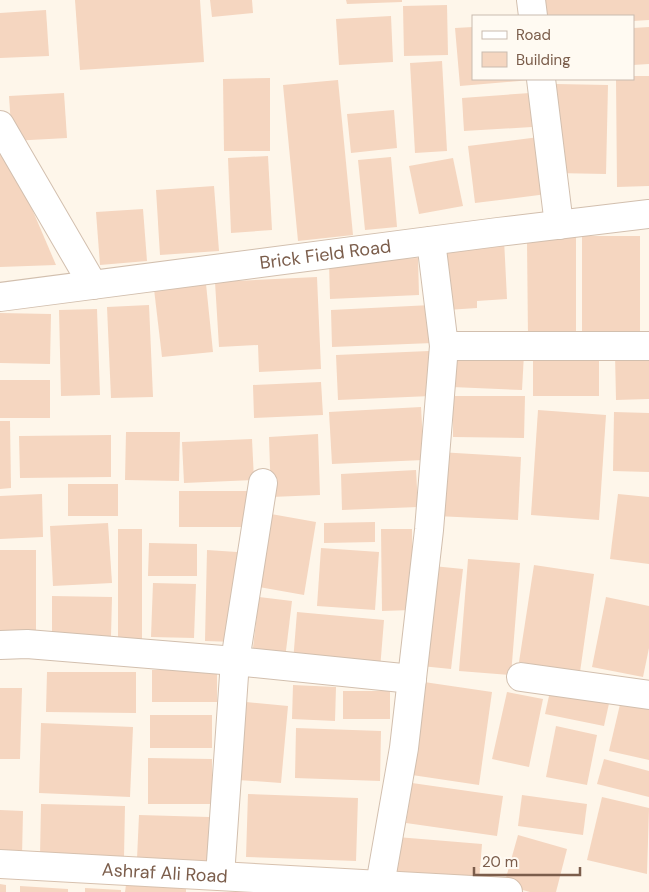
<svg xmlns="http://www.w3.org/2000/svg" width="649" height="892" viewBox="0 0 649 892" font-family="'DM Sans',sans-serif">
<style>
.building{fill:#f5d6c0}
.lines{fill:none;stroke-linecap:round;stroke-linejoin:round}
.street-casing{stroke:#d2bfae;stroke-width:30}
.secondary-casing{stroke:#d7c1ae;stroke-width:30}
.street{stroke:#fff;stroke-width:28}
.secondary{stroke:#fff;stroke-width:28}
.labels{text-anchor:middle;stroke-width:4;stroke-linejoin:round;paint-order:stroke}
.street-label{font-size:18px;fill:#7b5d4b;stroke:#fffaf2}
</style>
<rect width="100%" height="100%" fill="#fef6ea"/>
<g class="building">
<polygon points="75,0 200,0 204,62 80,70"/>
<polygon points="210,0 252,0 253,13 212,17"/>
<polygon points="346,0 402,0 402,2 347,4"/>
<polygon points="539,0 649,0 649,20 633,21 633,16 540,16"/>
<polygon points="447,5 448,55 404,56 403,6"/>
<polygon points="46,10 49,56 0,58 0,13"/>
<polygon points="391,16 393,62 339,65 336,19"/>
<polygon points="473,27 473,79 531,80 460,86 455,28"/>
<polygon points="649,27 649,64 633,65 633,28"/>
<polygon points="442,61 447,151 415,153 410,63"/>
<polygon points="633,76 649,76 649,186 617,187 616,79 633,79"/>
<polygon points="270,78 270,151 224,151 223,79"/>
<polygon points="338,80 353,235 298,241 283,85"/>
<polygon points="556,84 608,85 606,174 555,173"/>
<polygon points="64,93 67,138 12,141 9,96"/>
<polygon points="530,93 532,127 464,131 462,98"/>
<polygon points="394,110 397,148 351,153 347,114"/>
<polygon points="539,137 547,194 475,203 468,146"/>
<polygon points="6,148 56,265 0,267 0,149"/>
<polygon points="268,156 272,230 231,233 228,158"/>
<polygon points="391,157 397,227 365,230 358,160"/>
<polygon points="453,158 463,206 419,214 409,166"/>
<polygon points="214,186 219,251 160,255 156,190"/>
<polygon points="143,209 147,261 100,265 96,212"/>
<polygon points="576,235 576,336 528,337 527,241"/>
<rect x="582" y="236" width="58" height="102"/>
<polygon points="504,239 507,299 477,301 477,308 447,310 443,242"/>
<polygon points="418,258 419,295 330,299 329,262"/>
<polygon points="317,277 321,369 259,372 258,345 219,347 215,282"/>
<polygon points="206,284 213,352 162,357 154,289"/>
<polygon points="149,305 153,397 111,398 107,307"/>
<polygon points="431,305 433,343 332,347 331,310"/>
<polygon points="97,309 100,395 61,396 59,310"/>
<polygon points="0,313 51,314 50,364 0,363"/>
<polygon points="429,351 431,396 338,400 336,355"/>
<polygon points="454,351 524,354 522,390 452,387"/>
<polygon points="649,352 649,399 616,400 615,353"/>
<rect x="533" y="361" width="66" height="35"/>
<rect x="0" y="380" width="50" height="38"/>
<polygon points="321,382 323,415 254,418 253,385"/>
<polygon points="453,396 525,396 524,438 453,437"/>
<polygon points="421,407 424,460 332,464 329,412"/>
<polygon points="538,410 606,415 599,520 531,515"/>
<polygon points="614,412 649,413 649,472 613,471"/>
<polygon points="0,421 10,421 11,488 0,489"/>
<polygon points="126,432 180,432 179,481 125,480"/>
<polygon points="318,434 320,495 271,497 269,437"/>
<polygon points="111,435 111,477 20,478 19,436"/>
<polygon points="252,439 254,480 184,483 182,442"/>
<polygon points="439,452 521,457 518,520 436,516"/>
<polygon points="416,470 418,507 342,510 341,474"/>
<rect x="68" y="484" width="50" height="32"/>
<rect x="179" y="491" width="70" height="36"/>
<polygon points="42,494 43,537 0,539 0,496"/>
<polygon points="618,494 649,497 649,564 610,559"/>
<polygon points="271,514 316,522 304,595 259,587"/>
<polygon points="375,522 375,542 324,543 324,523"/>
<polygon points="108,523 112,583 53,586 50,526"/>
<rect x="118" y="529" width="24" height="111"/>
<polygon points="381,529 412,529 413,610 382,611"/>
<polygon points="149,543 197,544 197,576 148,576"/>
<polygon points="321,548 379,552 375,610 317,606"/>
<rect x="0" y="550" width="36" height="83"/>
<polygon points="207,550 237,552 234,642 205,641"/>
<polygon points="468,559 520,563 511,675 459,671"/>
<polygon points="534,565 594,574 580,672 519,662"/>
<polygon points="433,566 463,569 451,669 421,666"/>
<polygon points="153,583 196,584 194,638 151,637"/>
<polygon points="52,596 112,597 111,636 52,635"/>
<polygon points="259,597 292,601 285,659 252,656"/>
<polygon points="606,597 649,606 649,648 643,677 592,667"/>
<polygon points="297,612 384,620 380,669 293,662"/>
<rect x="152" y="670" width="65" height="32"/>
<polygon points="47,672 136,672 136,713 46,712"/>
<polygon points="424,682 492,692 479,785 412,775"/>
<polygon points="293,685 336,687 335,721 292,719"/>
<polygon points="551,687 610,699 604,726 545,714"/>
<polygon points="0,688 22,688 20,759 0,759"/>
<rect x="343" y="691" width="47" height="28"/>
<polygon points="507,692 543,699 529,767 492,759"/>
<polygon points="622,696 649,703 649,760 609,751"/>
<polygon points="246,702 288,706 281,783 238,780"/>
<rect x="150" y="715" width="62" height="33"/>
<polygon points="41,723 133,727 130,797 39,793"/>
<polygon points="556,726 597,735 587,785 546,777"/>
<polygon points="296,728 381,731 380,781 295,778"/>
<polygon points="148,758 212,759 212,804 148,804"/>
<polygon points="604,759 649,771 649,797 597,784"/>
<polygon points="412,783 503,796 497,836 406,823"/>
<polygon points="248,794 358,798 356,861 246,857"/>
<polygon points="522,795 587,804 583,835 518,826"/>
<polygon points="602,797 649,808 647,874 587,860"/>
<polygon points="41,804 125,806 124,857 40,856"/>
<polygon points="0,810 23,811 22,856 0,856"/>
<polygon points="139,815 209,817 208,862 137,859"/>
<polygon points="518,835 567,849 556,892 530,892 504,885"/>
<polygon points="397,837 482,844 479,881 394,873"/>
<polygon points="0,884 6,885 6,892 0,892"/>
<polygon points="126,885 186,888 186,892 125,892"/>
<polygon points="20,886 68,889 68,892 20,892"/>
<polygon points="85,888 121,890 121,892 85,892"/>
</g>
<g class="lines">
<g class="street-casing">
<g id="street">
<polyline points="531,0 533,16"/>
<polyline points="541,79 559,225"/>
<polyline points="0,125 93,285"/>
<path id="s1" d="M0,297L498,232L649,214"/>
<polyline points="444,346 649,346"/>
<polyline points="0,645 27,644 235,661 412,679"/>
<polyline points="521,677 649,695"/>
<polyline points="220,876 235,661 263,483"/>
<polyline points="380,885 404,748 429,530 444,346 431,241"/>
</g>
</g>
<g class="secondary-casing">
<g id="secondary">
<path id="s2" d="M0,864L508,892"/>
</g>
</g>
<use href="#street" class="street"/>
<use href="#secondary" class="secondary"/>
</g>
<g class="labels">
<g class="street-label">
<text dy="6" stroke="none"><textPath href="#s1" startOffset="328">Brick Field Road</textPath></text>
<text dy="6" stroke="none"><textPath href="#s2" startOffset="165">Ashraf Ali Road</textPath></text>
</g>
</g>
<rect x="472" y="15" width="162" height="65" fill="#fffaf2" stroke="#cabbaf"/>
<rect x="482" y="31" width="25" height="8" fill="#ffffff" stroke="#cabbaf"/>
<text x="516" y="40" font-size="15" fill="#7b5d4b">Road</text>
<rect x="482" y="52" width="25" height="15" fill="#f5d6c0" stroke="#cabbaf"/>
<text x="516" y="65" font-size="15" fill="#7b5d4b">Building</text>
<path d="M474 867v8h106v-8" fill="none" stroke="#7b5d4b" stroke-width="2.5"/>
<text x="482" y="867" font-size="15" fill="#7b5d4b" stroke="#fffaf2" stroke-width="4" paint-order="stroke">20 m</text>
</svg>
